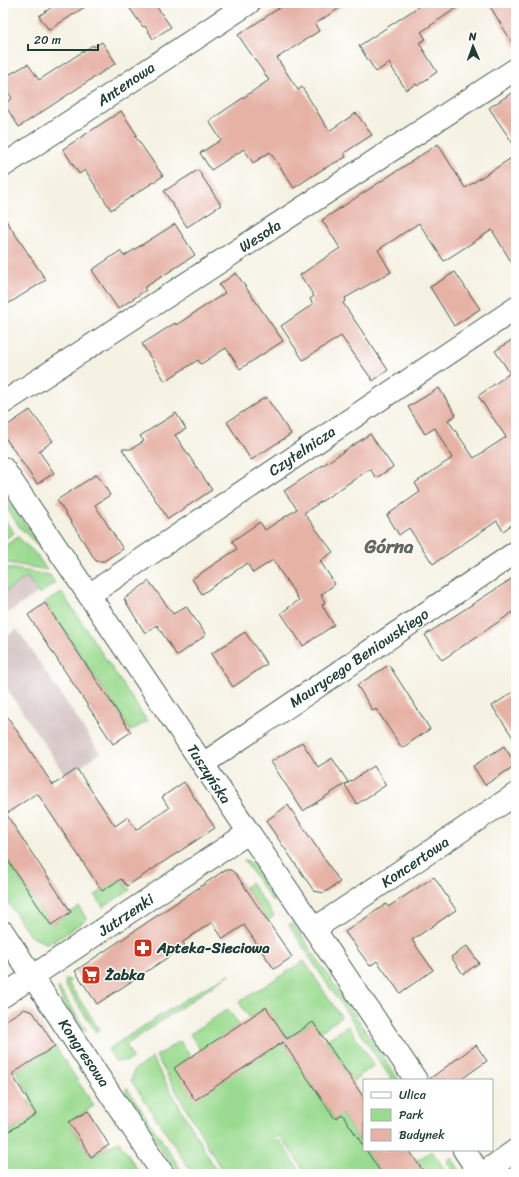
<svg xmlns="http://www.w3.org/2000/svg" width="519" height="1177" viewBox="0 0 519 1177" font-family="Sriracha,sans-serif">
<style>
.industrial{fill:#d2bfc0}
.green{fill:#9bdb91;stroke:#5d8c62}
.building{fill:#e6b2a6}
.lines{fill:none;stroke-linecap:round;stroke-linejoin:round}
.minor-casing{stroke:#3f584e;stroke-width:24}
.tertiary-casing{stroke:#3f584e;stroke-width:24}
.minor{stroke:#fff;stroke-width:22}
.tertiary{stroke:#fff;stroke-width:22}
.labels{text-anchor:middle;stroke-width:3;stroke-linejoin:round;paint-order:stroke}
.street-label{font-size:15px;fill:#1f3d34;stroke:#fff}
.poi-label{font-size:15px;font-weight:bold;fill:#1f3d34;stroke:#fff;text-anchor:start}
.district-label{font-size:19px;font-weight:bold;fill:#65665c;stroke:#fff}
</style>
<rect width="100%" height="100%" fill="#fff"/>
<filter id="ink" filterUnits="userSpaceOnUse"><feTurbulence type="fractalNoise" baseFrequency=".025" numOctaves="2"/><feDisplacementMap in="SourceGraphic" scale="8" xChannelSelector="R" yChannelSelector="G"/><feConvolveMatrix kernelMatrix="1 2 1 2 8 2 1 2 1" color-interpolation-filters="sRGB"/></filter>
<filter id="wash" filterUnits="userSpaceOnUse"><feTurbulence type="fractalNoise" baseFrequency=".012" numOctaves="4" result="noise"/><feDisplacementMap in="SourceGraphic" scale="16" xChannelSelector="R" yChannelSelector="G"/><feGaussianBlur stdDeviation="0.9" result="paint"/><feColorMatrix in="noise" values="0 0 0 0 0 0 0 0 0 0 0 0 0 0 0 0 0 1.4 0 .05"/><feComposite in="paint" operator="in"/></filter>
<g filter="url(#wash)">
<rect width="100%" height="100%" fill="#f5f2e3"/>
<g class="industrial">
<polygon points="27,577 38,593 3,616 3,593"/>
<polygon points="17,629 100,753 66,776 3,683 3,639"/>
</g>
<g class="green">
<polygon points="9,501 41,548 20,528 4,504"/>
<polygon points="3,517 14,533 3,540"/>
<polygon points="18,537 36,554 47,570 3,562 3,547"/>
<polygon points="3,567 50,575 55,583 39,594 27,577 3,593"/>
<polygon points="62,593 147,721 131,731 45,602"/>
<polygon points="3,853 51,925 79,907 87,919 54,941 45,943 30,936 3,894"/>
<path d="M244,860C258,862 269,887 276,898L272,901Z"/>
<polygon points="121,879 130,890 103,907 95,895"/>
<polygon points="251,883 274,916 268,921 245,887"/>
<polygon points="293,923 311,950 307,953 289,925"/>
<polygon points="313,952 319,962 399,1080 392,1080 308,955"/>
<polygon points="304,961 341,1017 320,1032 313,1022 287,1039 266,1008 249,1018 239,1002"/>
<polygon points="230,974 126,1045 133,1058 128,1061 115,1061 108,1049 197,992"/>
<polygon points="66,979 70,980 69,984 99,1029 96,1032 65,985"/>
<path d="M58,987L87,1031C76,1026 59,1000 58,987Z"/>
<polygon points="228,1009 239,1025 201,1051 190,1034"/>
<polygon points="348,1026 374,1065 353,1081 326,1040"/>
<polygon points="180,1041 191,1057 283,1042 335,1119 342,1114 364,1147 364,1150 366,1150 382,1174 307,1174 280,1136 274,1139 275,1141 280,1141 302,1174 224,1174 156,1056"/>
<polygon points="55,1046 94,1106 69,1122 91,1157 119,1141 140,1174 9,1174 3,1167 3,1126 8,1132 36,1114 28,1101 32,1099 16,1071"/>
<polygon points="152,1058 218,1174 193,1174 131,1080 134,1070"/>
<polygon points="127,1088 184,1174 177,1174 125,1093"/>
<polygon points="432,1151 448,1174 419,1174 416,1161"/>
<polygon points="451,1157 462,1174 455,1174 447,1163 448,1160"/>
</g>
<g id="blocks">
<g class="building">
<polygon points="58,3 91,3 49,30 39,16"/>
<polygon points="126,3 154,3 171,27 153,39 145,26 143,27"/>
<polygon points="287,3 347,3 315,24 319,31 277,58 298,90 302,87 329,131 356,113 372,135 344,153 346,157 323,169 294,188 270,152 253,163 244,149 211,170 200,153 221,140 209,121 269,80 238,35"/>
<polygon points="424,3 464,3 421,32 426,39 419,43 437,72 417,86 416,84 406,90 389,63 376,72 359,46"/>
<polygon points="488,3 516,3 516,49"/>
<polygon points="102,42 116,63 19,127 4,104 12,98 4,86 10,74 28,64 39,80 93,45 94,47"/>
<polygon points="516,90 516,148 489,108"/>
<polygon points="121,111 137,135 135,136 163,176 111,210 85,170 79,174 63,149"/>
<polygon points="438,144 465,188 516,155 516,270 492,230 444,261 419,223 378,250 391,272 345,298 346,300 343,303 388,370 373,381 341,336 303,360 281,326 313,304 310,299 314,296 300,275 340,248 322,220"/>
<polygon points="198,170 221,205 187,227 164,191"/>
<polygon points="3,216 46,280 3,307"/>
<polygon points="175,224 195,255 144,288 146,290 118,309 92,270 120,251 124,256"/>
<polygon points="455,272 480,309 454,326 430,287"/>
<polygon points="236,273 283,341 240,369 226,348 201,364 198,360 165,381 142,344 175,323 176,325 225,293 219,285"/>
<polygon points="516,337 516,522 503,531 497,521 433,564 409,528 399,535 387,515 420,492 415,483 452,458 435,428 425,434 408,407 439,388 456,415 448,420 474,458 506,437 478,396 510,373 495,351"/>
<polygon points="266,397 291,434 251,460 227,422"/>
<polygon points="30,410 53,441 39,451 54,473 37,484 4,436 5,427"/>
<polygon points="176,413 186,429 175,435 212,490 168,519 122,449 131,449 144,441 140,436"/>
<polygon points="370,434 393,467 376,478 370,469 304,513 333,552 320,561 335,584 321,595 325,603 322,605 334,625 303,646 281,613 299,600 273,560 253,573 247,563 202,594 192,579 237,549 232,541 260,522 265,530 297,509 284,491"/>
<polygon points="97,474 110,495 95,505 123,549 104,561 96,561 57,500"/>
<polygon points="516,576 516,610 442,660 425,635"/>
<polygon points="149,581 173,614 186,606 206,635 177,656 157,625 145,633 124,599"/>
<polygon points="45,603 131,732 113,744 28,615"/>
<polygon points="245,632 267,664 233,687 211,654"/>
<polygon points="389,665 430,729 402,748 376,709 373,711 357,685"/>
<polygon points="516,690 516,742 492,706"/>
<polygon points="3,710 53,785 77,769 115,826 128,817 136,830 169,808 162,797 184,782 215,828 127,886 121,879 102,891 37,793 6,814 71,912 51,925 3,853"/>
<polygon points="302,742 318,767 332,758 348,782 303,811 271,762"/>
<polygon points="504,746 516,765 485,785 473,766"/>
<polygon points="374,766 386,785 357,804 345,785"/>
<polygon points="288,805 340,882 324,893 314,891 266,821"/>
<polygon points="225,870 231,870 236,874 292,957 274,969 244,925 223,939 212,922 183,942 185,946 97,1004 75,971"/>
<polygon points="434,877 456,910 412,940 433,970 400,993 377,961 370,966 345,932 386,904 388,907"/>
<polygon points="467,946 479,963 463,974 451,957"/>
<polygon points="266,1007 287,1039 313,1022 364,1098 364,1147 342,1114 335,1119 283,1042 195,1100 174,1068"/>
<polygon points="24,1009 33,1012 55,1046 12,1074 36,1114 3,1135 3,1022"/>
<polygon points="476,1045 487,1061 460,1080 428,1080"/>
<polygon points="88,1111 109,1145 91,1157 69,1122"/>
<polygon points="366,1150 409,1150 425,1174 382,1174"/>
</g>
</g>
</g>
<g filter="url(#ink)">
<use href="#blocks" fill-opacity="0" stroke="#3f584e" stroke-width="1"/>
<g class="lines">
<g class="minor-casing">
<g id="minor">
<polyline points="3,166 249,3"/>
<polyline points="3,403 516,69"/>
<polyline points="3,468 416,1080"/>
<polyline points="89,595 516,308"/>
<polyline points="203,764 516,552"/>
<polyline points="314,929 516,794"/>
<polyline points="3,996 248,833"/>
<polyline points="464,1150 480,1174"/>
<polyline points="482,1174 516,1150"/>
</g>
</g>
<g class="tertiary-casing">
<polyline id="tertiary" points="3,932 163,1174"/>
</g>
<use href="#minor" class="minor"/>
<use href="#tertiary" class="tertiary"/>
</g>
</g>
<defs>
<g id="pharmacy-square" transform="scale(1)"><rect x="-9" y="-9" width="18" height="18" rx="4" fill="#c8321e" stroke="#fff"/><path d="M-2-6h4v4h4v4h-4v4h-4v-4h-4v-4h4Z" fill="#fff"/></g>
<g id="supermarket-square" transform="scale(1)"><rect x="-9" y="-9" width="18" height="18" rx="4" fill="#c8321e" stroke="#fff"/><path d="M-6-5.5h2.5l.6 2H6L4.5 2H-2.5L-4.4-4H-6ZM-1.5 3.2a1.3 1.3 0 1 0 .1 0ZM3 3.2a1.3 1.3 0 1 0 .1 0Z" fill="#fff"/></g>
</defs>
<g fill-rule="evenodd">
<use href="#pharmacy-square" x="143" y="948"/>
<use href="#supermarket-square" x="91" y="975"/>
</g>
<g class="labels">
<g class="street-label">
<text transform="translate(126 84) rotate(-34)" y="5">Antenowa</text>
<text transform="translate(260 236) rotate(-33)" y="5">Wesoła</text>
<text transform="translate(302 451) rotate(-34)" y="5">Czytelnicza</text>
<text transform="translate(359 658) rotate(-34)" y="5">Maurycego Beniowskiego</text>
<text transform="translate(209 774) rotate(57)" y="5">Tuszyńska</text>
<text transform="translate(415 862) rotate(-34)" y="5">Koncertowa</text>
<text transform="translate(126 915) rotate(-34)" y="5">Jutrzenki</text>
<text transform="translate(84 1053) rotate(56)" y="5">Kongresowa</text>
</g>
<g class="poi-label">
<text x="157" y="953">Apteka-Sieciowa</text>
<text x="105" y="980">Żabka</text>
</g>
<g class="district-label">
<text x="389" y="553">Górna</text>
</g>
</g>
<rect width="519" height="1177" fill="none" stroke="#fff" stroke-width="16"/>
<rect x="363" y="1079" width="130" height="72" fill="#ffffff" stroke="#a5b1ae"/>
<rect x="371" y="1092" width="20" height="6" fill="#ffffff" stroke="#a5b1ae"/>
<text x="399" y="1099" font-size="12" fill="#1f3d34">Ulica</text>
<rect x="371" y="1109" width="20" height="12" fill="#9bdb91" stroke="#a5b1ae"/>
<text x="399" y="1119" font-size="12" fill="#1f3d34">Park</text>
<rect x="371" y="1129" width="20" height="12" fill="#e6b2a6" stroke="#a5b1ae"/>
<text x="399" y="1139" font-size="12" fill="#1f3d34">Budynek</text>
<g transform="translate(473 46) rotate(358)" stroke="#ffffff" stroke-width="3" paint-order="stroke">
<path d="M0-3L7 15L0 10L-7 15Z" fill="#1f3d34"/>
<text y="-6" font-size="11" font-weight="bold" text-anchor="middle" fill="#1f3d34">N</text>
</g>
<path d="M28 44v6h70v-6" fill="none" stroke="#1f3d34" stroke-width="2"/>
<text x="34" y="44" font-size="12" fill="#1f3d34" stroke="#ffffff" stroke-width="3" paint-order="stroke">20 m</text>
</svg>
